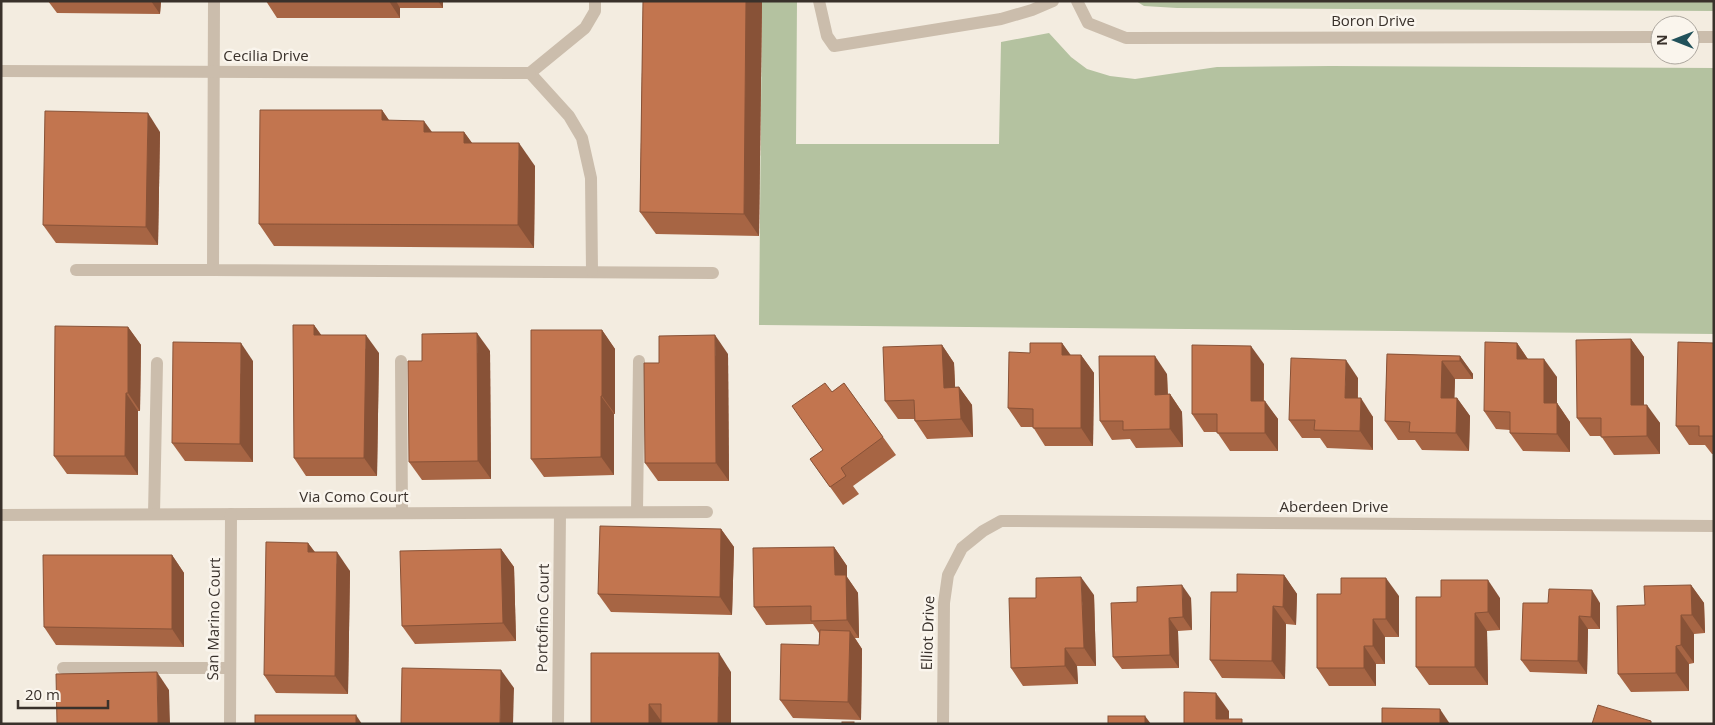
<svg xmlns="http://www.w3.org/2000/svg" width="1715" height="725" viewBox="0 0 1715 725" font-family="'Open Sans',sans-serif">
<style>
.green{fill:#b4c2a0}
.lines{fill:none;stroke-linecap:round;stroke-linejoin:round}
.service{stroke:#cbbdac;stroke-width:12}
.minor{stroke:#cbbdac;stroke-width:12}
.wall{fill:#a76544}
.shaded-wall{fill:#885237}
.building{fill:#c2754f;stroke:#885237}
.labels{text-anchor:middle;stroke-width:5;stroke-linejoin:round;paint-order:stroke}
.street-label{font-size:15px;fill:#39312b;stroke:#faf5ed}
</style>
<rect width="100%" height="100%" fill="#f3ece0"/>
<g class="green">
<polygon points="762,1 797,1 796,144 999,144 1001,42 1049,33 1071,57 1087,69 1110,76 1135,79 1217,67 1331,66 1714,68 1714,334 759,325"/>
<polygon points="1136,1 1714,1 1714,11 1177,8 1144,6"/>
</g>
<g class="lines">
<g class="service">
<polyline points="214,1 213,270 713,273"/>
<polyline points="819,1 827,36 834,46 1001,19 1032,10 1053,1"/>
<polyline points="76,270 213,270"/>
<polyline points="592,271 591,178 582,138 569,116 530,73 585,28 595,11 595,1"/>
<polyline points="401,361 402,513"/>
<polyline points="637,512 639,361"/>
<polyline points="154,514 157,363"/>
<polyline points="63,668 230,668"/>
</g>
<g class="minor">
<polyline points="1077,1 1088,23 1126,38 1660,37"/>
<polyline points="1690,37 1714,37"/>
<polyline points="1,71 530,73"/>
<polyline points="1,515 707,512"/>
<polyline points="230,724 231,514"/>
<polyline points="558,724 560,513"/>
<polyline points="943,724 944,603 948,575 962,548 983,531 1001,521 1714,526"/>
</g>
</g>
<g class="wall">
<polygon points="48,1 161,1 160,14 57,13"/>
<polygon points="266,1 443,1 443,8 400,8 400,18 277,18"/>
<polygon points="643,1 762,1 759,236 656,234 640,212"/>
<polygon points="382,110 389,121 432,132 464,132 472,143 535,166 534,248 274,246 259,224"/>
<polygon points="160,132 158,245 56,243 43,225"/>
<polygon points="314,325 321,335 379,353 377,476 306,476 294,458"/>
<polygon points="128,327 141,345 140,411 138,411 138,475 67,474 54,456"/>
<polygon points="602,330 615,349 615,414 614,414 614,475 544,477 531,459"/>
<polygon points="1631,339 1644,357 1644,405 1660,423 1660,454 1614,455 1601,436 1590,436 1577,418"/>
<polygon points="1062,343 1070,355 1081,355 1094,373 1093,446 1045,446 1033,427 1021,427 1008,408 1030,353"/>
<polygon points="1517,343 1528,359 1557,377 1557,403 1570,422 1570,452 1523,451 1510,433 1510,430 1496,429 1484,411"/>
<polygon points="1714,343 1714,454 1712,454 1705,445 1689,445 1676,426"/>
<polygon points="942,345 954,363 955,387 959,387 972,405 973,437 927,439 915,421 914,419 898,419 885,401"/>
<polygon points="490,351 491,479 422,480 409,462 422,361"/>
<polygon points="728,354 729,481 658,481 645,463 659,363"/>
<polygon points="1387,354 1460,356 1473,374 1473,379 1455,379 1454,398 1457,398 1470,416 1469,451 1422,450 1415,440 1398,440 1385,421"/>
<polygon points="253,361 253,462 185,461 172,443"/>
<polygon points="1264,364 1264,401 1278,419 1278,451 1230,451 1217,432 1204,432 1192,414"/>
<polygon points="1167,374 1168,394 1170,394 1182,412 1183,447 1136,448 1130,439 1112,440 1100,421"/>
<polygon points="1358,378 1358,398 1373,417 1373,450 1327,448 1320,438 1302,438 1289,420"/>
<polygon points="844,383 896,455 853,486 859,494 843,505 810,459 823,450 832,392"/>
<polygon points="721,529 734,547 732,615 611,612 598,594"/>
<polygon points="308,543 315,552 350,571 348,694 276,693 264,675"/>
<polygon points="834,547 847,566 847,577 858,593 859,638 855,638 862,649 861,720 793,718 780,700 819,645 819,633 813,624 766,625 754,607"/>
<polygon points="501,549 514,567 516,641 415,644 402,626"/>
<polygon points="172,555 184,573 184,647 56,645 44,627"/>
<polygon points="1284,575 1297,594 1296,625 1286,624 1285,679 1222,678 1210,660 1237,592"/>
<polygon points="1691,585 1704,603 1705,633 1694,634 1694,663 1689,664 1689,691 1631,692 1618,674 1645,605"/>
<polygon points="1094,595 1096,666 1077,666 1078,684 1023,686 1011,668"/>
<polygon points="1399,596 1399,637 1385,637 1385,664 1376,664 1376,686 1329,686 1317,668"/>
<polygon points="1441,597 1500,598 1500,630 1487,631 1488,685 1429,685 1416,667"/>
<polygon points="1191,598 1192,630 1178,631 1179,668 1122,669 1113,657 1137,602"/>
<polygon points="1548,603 1600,603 1600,629 1588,629 1587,674 1530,672 1521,660"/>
<polygon points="731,672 731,724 591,724"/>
</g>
<g class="shaded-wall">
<polygon points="151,1 161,1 160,14"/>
<polygon points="389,1 396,1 400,8 400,18"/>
<polygon points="438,1 443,1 443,8"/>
<polygon points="746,1 762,1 759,236 744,214"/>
<polygon points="382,110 398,133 382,120"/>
<polygon points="148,113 160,132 158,245 146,227"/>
<polygon points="424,121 440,143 424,132"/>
<polygon points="464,132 480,154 464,143"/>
<polygon points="519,143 535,166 534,248 518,225"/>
<polygon points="314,325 327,343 314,335"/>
<polygon points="128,327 141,345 140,411 128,393"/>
<polygon points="602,330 615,349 615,414 602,396"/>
<polygon points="477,333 490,351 491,479 478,461"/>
<polygon points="366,335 379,353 377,476 364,458"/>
<polygon points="715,335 728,354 729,481 716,463"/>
<polygon points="1631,339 1644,357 1644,423 1631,405"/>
<polygon points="241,343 253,361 253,462 240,444"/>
<polygon points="1062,343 1075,361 1062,355"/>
<polygon points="1517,343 1529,361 1517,359"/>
<polygon points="942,345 954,363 956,406 944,388"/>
<polygon points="1251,346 1264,364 1263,419 1251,401"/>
<polygon points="1081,355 1094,373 1093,446 1081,428"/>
<polygon points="1155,356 1167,374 1168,413 1155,395"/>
<polygon points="1460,356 1473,374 1473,379 1460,361"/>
<polygon points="1544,359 1557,377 1557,422 1544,403"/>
<polygon points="1346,360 1358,378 1357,416 1345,398"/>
<polygon points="1442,361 1455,379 1454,416 1441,398"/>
<polygon points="959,387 972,405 973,437 961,419"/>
<polygon points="126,393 138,411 138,475 125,456"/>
<polygon points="1170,394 1182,412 1183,447 1170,429"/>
<polygon points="601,396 614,414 614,475 601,457"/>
<polygon points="1361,398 1373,417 1373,450 1360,431"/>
<polygon points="1457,398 1470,416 1469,451 1456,433"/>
<polygon points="1265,401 1278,419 1278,451 1265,433"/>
<polygon points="1557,403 1570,422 1570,452 1557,434"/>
<polygon points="1647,405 1660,423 1660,454 1647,436"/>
<polygon points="721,529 734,547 732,615 720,597"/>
<polygon points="308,543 321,561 308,552"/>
<polygon points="834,547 847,566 847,577 858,593 859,638 847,620 835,575"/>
<polygon points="501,549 514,567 516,641 503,623"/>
<polygon points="337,552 350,571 348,694 335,676"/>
<polygon points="172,555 184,573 184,647 172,629"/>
<polygon points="1284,575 1297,594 1296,625 1283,607"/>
<polygon points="1081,577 1094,595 1096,666 1084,648"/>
<polygon points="1386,578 1399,596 1399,637 1386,619"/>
<polygon points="1488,580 1500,598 1500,630 1488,612"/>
<polygon points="1182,585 1191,598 1192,630 1183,617"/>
<polygon points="1691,585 1704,603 1705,633 1692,615"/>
<polygon points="1592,590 1600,603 1600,629 1591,617"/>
<polygon points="1273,606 1286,624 1285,679 1272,661"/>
<polygon points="1475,613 1487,631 1488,685 1475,667"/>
<polygon points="1681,615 1694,634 1694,663 1681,645"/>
<polygon points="1579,616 1588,629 1587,674 1578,661"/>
<polygon points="1169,618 1178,631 1179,668 1170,655"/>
<polygon points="1373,619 1385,637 1385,664 1373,646"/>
<polygon points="850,631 862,649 861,720 848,702"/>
<polygon points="1364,646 1376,664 1376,686 1364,668"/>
<polygon points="1676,646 1689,664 1689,691 1676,673"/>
<polygon points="1065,648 1077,666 1078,684 1065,666"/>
<polygon points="719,653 731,672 731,724 718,724"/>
<polygon points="501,670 514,688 513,724 500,724"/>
<polygon points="157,672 169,690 170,724 158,724"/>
<polygon points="1216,693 1229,711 1229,724 1216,719"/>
<polygon points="649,704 662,722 662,724 649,724"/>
<polygon points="1440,709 1450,724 1440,724"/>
<polygon points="356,715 362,724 356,724"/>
<polygon points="1145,716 1151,724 1145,724"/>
</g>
<g class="building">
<polygon points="643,1 746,1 744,214 640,212"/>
<polygon points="260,110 382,110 382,120 424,121 424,132 464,132 464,143 519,143 518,225 259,224"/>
<polygon points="45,111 148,113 146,227 43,225"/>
<polygon points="293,325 314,325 314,335 366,335 364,458 294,458"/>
<polygon points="55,326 128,327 128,393 126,393 125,456 54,456"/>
<polygon points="531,330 602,330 602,396 601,396 601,457 531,459"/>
<polygon points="477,333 478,461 409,462 408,361 422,361 422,334"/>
<polygon points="715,335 716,463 645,463 644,363 659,363 659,336"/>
<polygon points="1631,339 1631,405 1647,405 1647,436 1601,437 1601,418 1577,418 1576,340"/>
<polygon points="173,342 241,343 240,444 172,443"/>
<polygon points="1485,342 1517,343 1517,359 1544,359 1544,403 1557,403 1557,434 1510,433 1510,412 1484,411"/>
<polygon points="1678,342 1714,343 1714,436 1699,436 1699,426 1676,426"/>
<polygon points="1030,343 1062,343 1062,355 1081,355 1081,428 1033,428 1033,409 1008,408 1009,352 1030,353"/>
<polygon points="942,345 944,388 959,387 961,419 915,421 914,400 885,401 883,347"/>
<polygon points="1192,345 1251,346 1251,401 1265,401 1265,433 1217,433 1217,414 1192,414"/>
<polygon points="1387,354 1460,356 1460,361 1442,361 1441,398 1457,398 1456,433 1409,432 1410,422 1385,421"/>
<polygon points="1099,356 1155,356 1155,395 1170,394 1170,429 1123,430 1123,421 1100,421"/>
<polygon points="1291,358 1346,360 1345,398 1361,398 1360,431 1314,430 1315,420 1289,420"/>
<polygon points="825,383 832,392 844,383 883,437 841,468 846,476 830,487 810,459 823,450 792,406"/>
<polygon points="600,526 721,529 720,597 598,594"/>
<polygon points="266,542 308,543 308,552 337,552 335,676 264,675"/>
<polygon points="834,547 835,575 846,575 847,620 811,621 811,606 754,607 753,548"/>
<polygon points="501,549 503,623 402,626 400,551"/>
<polygon points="43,555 172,555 172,629 44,627"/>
<polygon points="1237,574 1284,575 1283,607 1273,606 1272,661 1210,660 1211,592 1237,592"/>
<polygon points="1081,577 1084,648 1065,648 1065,666 1011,668 1009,598 1036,598 1036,578"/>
<polygon points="1341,578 1386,578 1386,619 1373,619 1373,646 1364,646 1364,668 1317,668 1317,594 1341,594"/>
<polygon points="1441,580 1488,580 1488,612 1475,613 1475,667 1416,667 1416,597 1441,597"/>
<polygon points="1182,585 1183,617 1169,618 1170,655 1113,657 1111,603 1137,602 1137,587"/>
<polygon points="1691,585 1692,615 1681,615 1681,645 1676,646 1676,673 1618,674 1617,606 1645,605 1644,586"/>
<polygon points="1549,589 1592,590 1591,617 1579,616 1578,661 1521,660 1523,603 1548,603"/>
<polygon points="820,630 850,631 848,702 780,700 781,644 819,645"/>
<polygon points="591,653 719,653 718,724 661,724 661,704 649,704 649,724 591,724"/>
<polygon points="402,668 501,670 500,724 401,724"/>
<polygon points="157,672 158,724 57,724 56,674"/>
<polygon points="1184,692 1216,693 1216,719 1242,719 1242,724 1184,724"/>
<polygon points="1598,705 1651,721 1651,724 1592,724"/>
<polygon points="1382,708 1440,709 1440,724 1382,724"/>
<rect x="255" y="715" width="101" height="9"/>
<rect x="1108" y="716" width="37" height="8"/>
<rect x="842" y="722" width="12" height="2"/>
</g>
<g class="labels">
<g class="street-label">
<text x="1373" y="26">Boron Drive</text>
<text x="266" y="61">Cecilia Drive</text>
<text x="354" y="502">Via Como Court</text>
<text x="1334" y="512">Aberdeen Drive</text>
<text transform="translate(543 618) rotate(-89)" y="5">Portofino Court</text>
<text transform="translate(214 619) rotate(-89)" y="5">San Marino Court</text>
<text transform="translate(928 633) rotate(-88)" y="5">Elliot Drive</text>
</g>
</g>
<rect width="1715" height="725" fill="none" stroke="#39312b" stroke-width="5"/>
<g transform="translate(1675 40) rotate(270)"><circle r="24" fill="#faf5ed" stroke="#ada79f"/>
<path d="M0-4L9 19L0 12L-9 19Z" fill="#21515a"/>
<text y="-8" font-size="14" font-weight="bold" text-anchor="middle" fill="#39312b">N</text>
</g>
<path d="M18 700v8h90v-8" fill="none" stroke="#39312b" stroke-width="2.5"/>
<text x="25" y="700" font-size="15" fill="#39312b" stroke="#faf5ed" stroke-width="4" paint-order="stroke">20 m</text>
</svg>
